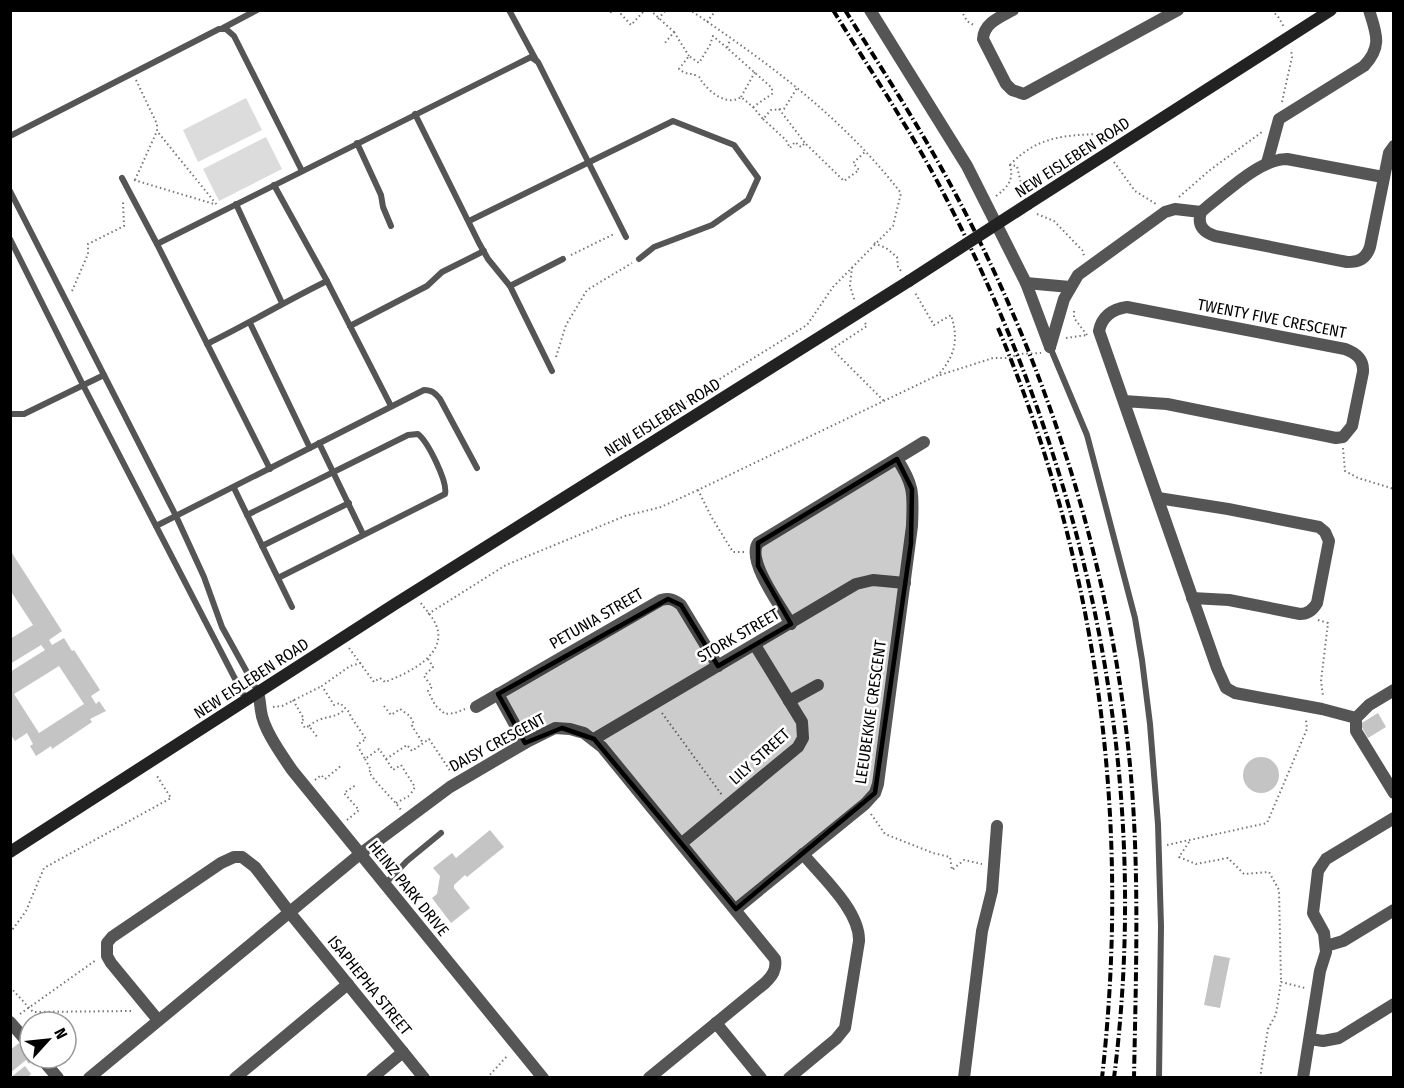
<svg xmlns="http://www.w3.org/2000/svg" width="1404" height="1088" viewBox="0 0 1404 1088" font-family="'Fira Sans Condensed',sans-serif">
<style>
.green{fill:#dcdcdc}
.building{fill:#c4c4c4;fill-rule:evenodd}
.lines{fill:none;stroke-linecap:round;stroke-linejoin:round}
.path{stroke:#777;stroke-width:2;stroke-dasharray:1.5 3;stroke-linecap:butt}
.service{stroke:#555;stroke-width:6}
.minor{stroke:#555;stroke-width:12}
.secondary{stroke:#222;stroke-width:12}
.rail{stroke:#000;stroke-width:4;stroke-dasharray:9 3 1.5 3;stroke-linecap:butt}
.secondary-bridge{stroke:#222;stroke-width:12}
.marked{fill:#000;fill-opacity:0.2;stroke:#000;stroke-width:4.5;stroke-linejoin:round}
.labels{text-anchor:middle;stroke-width:5;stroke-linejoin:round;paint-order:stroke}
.street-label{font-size:16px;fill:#000;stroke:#fff}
</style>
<rect width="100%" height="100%" fill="#fff"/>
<g class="green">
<polygon points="246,98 262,130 198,162 183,130"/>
<polygon points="266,137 282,169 219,201 203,169"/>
</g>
<g class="building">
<path d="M10,550L62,631L49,640L52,645L64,638L72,651L74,650L100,690L91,696L96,704L99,701L106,711L90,719L92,722L52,749L51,746L36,756L30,746L33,744L27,733L15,741L10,734V672L45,650L41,645L10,664V639L33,625L12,593L10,594ZM59,666L84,704L39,733L14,694Z"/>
<polygon points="1378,713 1386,727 1368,738 1360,724"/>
<circle cx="1261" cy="775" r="18"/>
<polygon points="490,830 504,847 467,877 465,875 454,885 454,888 470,908 451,923 432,898 437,894 440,876 433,868 452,853 456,858"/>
<polygon points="1214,955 1230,958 1220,1008 1204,1005"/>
<polygon points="19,1043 32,1060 29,1064 26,1060 10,1073 10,1050"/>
<polygon points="25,1066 31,1074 27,1078 10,1078"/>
</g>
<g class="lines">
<g class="path">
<polyline points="607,10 610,13 613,10"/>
<polyline points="624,10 621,14 631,25 645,10"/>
<polyline points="650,10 674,32 664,44"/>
<polyline points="961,10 967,21 975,26"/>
<polyline points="1272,10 1279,18 1284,27"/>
<polyline points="658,19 666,10"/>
<polyline points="707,22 716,10"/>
<polyline points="674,32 689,56"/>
<path d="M727,48L713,36L710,45L699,63L689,56L679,69C688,76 689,72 697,76C702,78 700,80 703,83C712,94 728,106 741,97L753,107L772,94V88L727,48L730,40"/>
<polyline points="136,80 157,124 157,131 217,205"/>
<polyline points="741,97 755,72"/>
<polyline points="1282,102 1292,57 1291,49"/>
<polyline points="753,107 763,119 771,110 784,109 797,88"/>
<polyline points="779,109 805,143"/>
<polyline points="763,119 786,140 790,148 795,142 801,147 805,143 844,181 859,170 853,163 866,151"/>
<polyline points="1114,162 1135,191 1156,204"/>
<path d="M1010,165C1036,137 1064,135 1100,134L1103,141"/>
<polyline points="134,180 214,204"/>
<polyline points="135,180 157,131"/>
<path d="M996,196C1008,187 1014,180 1010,165L1017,166L1023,192"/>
<polyline points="1179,197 1210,170 1262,132"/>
<polyline points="1037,214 1054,221 1083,251 1084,256"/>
<polyline points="874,243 886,248 897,257 898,267 901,271"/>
<polyline points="571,255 614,234"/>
<polyline points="852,267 850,286 855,302"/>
<polyline points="72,291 88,254 88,244 124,226 123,202"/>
<polyline points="1074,311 1074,318 1087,335"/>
<polyline points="865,323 867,326 832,349 885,402"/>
<polyline points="1066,338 1087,335"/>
<polyline points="556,357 566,325 587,290 632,263"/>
<polyline points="940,375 993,358 1010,358 1018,354 1041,353"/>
<path d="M634,428L679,407L710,385L807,325L833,287L893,226L901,193C842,117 770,64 690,10"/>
<polyline points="1343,448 1345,471 1358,478 1391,488 1394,491"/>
<path d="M744,552H733L712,518L698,490L938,375C955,356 959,340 951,315L934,325L914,291"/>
<polyline points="428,614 506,565 625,516 661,507 698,490"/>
<polyline points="1318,620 1328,623 1321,681 1323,696"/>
<path d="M349,648L374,682L380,678L385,682C406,674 449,655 436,625C433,617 425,609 420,602"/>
<polyline points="428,659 433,667 424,676 432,687 428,691 435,705 445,714 455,713 465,709"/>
<polyline points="361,663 350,666 322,686 334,705 340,703 349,712 351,717 366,739 357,745 365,759 379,749 386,759 407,745 412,751 429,739 451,772"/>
<polyline points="293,700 304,719 301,721 305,728 309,726 318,738"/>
<polyline points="384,706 391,715 400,709 410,716 414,724 412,726 423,743"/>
<polyline points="273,707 282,706 322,686"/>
<polyline points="662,713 722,795"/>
<path d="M309,726C323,714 335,720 345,709"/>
<path d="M365,759L371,770L369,772C378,786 391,796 401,810"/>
<polyline points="386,759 393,770 401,765 415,787 410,795"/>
<polyline points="315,780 321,775 325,779 342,765"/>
<polyline points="396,803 409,796"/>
<polyline points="871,814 885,834 933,853 950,857 952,870 964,860 982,864"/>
<polyline points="347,820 359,810 344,793 356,785"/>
<polyline points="1189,842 1179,857 1196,864 1228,858 1244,874 1269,872 1279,890 1281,982"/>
<polyline points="1167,845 1267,823 1307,729 1306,720"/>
<polyline points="10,933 26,911 44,868 171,798 157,776"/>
<polyline points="10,987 33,1012 133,1011"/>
<polyline points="20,1014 96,960"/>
<polyline points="487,1078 508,1055"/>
<polyline points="1260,1078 1268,1029 1276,1014 1281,982 1305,988"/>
</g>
<g class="service">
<polyline points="509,10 536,60"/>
<polyline points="223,28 257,10"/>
<polyline points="415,114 479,243 488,259 510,286 552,371"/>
<polyline points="10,136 219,29 226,29 234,36 302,171"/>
<polyline points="357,143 381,195 383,207 391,226"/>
<polyline points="122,178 157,244 270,469"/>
<polyline points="274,185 327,281 391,406"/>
<polyline points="10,191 176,516 204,577 222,627 258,692"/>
<polyline points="236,204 282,303"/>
<polyline points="469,221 673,121 734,145 758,178 748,200 712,225 654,247 639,259"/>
<polyline points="10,239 83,385 246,700"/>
<polyline points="157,244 531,57 538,62 626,237"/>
<polyline points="510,286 563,259"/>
<polyline points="250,323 310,448"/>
<polyline points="350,326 427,286 442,272 484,251"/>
<path d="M207,344C248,324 286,301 327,281"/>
<polyline points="1050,347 1087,435 1135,618 1142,660 1150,724 1158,824 1161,926 1159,1078"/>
<polyline points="10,414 24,414 104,375"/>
<polyline points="319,443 363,534"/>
<polyline points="234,488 292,607"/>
<path d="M247,515L408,435L418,434C428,442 448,482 445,494L278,578"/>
<path d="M156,526L424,390C432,390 435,393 440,399L477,468"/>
<polyline points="262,546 349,503"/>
<polyline points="385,884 407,861 441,833"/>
</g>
<g class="minor">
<polyline points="870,10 967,166 1026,283 1050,347"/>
<path d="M1013,10C1000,17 984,23 983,39L1006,84L1012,90L1024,94L1178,10"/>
<path d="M1267,163L1279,119L1364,66C1383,46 1376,33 1369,10"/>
<path d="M1383,177L1287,159C1260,159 1229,190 1208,206L1201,212C1197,225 1203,232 1215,236L1347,262C1359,262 1366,259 1370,247L1389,153L1394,146"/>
<polyline points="1026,283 1070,287"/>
<polyline points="1050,347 1064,299 1078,275 1165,212 1175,209 1201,212"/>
<path d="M1124,401L1167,404L1336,438L1343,437L1352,426L1363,372C1364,359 1356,353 1345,349L1127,307C1113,309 1102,316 1099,331L1217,668L1226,688L1235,693L1322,709L1356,718"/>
<path d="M1158,498L1228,509L1319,527L1325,532L1329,541L1317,603C1313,610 1308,614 1300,614L1229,600L1192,598"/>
<path d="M791,624C781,607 746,560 758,543L924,442"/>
<path d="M258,693C260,699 260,705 261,711C263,729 282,755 292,770L543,1078"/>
<polyline points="498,694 525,743"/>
<polyline points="789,701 818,685"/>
<path d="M476,707L661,600C669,598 674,599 681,605L718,666"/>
<polyline points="1356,718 1356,731 1394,793"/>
<polyline points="1356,718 1369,705 1394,690"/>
<polyline points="594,739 856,584 873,580 905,583"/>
<polyline points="682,843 798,747 803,738 802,722 755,645"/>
<path d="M736,909L865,804L875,793L878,784L912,526C913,495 915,486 897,459"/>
<polyline points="1326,946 1343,941 1394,910"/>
<polyline points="158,1020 111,963 107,956 107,943 112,937 221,863 234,857 242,857 255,867 290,913 424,1078"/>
<polyline points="10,1022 30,1045"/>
<polyline points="716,1023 761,1078"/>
<polyline points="1310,1039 1323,1041 1339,1038 1394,1004"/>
<polyline points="41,1058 58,1078"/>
<path d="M89,1078L360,854L450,787L525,743L555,728L570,729L584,733L602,747L775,959C777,970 772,976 765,983L649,1078"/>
<polyline points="235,1078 348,984"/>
<polyline points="372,1078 403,1052"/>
<path d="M789,1078L836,1039L845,1028L859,941C860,911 822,877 803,854"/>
<polyline points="964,1078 982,931 992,891 997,826"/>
<polyline points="1303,1078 1320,971 1326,952 1324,933 1313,913 1318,871 1326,859 1394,818"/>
</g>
<g class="secondary">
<polyline points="1028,204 1331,10"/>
<polyline points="10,852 395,604 909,281"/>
</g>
<g class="rail">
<path d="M833,10C872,73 914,135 947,200C1087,473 1153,771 1114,1078"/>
<path d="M845,10C883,71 923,132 956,195C1048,368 1109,560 1129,755C1140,862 1136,970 1134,1078"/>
<path d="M998,328C1099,566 1131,821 1102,1078"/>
</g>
<polyline class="secondary-bridge" points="909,281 1028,204"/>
</g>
<path class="marked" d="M897,459L912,489L911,543L875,793L736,909L594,739L562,728L525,743L498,694L668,599L681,605L718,666L791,624L758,566V543Z"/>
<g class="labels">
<g class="street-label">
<text transform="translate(1072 157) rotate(-33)" y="6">NEW EISLEBEN ROAD</text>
<text transform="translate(1272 318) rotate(11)" y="6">TWENTY FIVE CRESCENT</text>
<text transform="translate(662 417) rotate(-32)" y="6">NEW EISLEBEN ROAD</text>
<text transform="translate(596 618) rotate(-30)" y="6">PETUNIA STREET</text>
<text transform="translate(738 635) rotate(-30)" y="6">STORK STREET</text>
<text transform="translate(251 678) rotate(-33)" y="6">NEW EISLEBEN ROAD</text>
<text transform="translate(870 712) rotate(-82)" y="6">LEEUBEKKIE CRESCENT</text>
<text transform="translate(497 742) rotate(-28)" y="6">DAISY CRESCENT</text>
<text transform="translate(759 756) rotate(-42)" y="6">LILY STREET</text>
<text transform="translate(409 888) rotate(51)" y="6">HEINZ PARK DRIVE</text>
<text transform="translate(370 985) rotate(51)" y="6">ISAPHEPHA STREET</text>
</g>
</g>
<rect width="1404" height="1088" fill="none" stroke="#000000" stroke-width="24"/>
<g transform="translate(48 1040) rotate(63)"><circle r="28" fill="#ffffff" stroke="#999999" stroke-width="1.5"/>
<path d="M0-4.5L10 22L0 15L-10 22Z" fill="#000000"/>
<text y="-9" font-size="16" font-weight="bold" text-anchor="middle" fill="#000000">N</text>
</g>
</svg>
